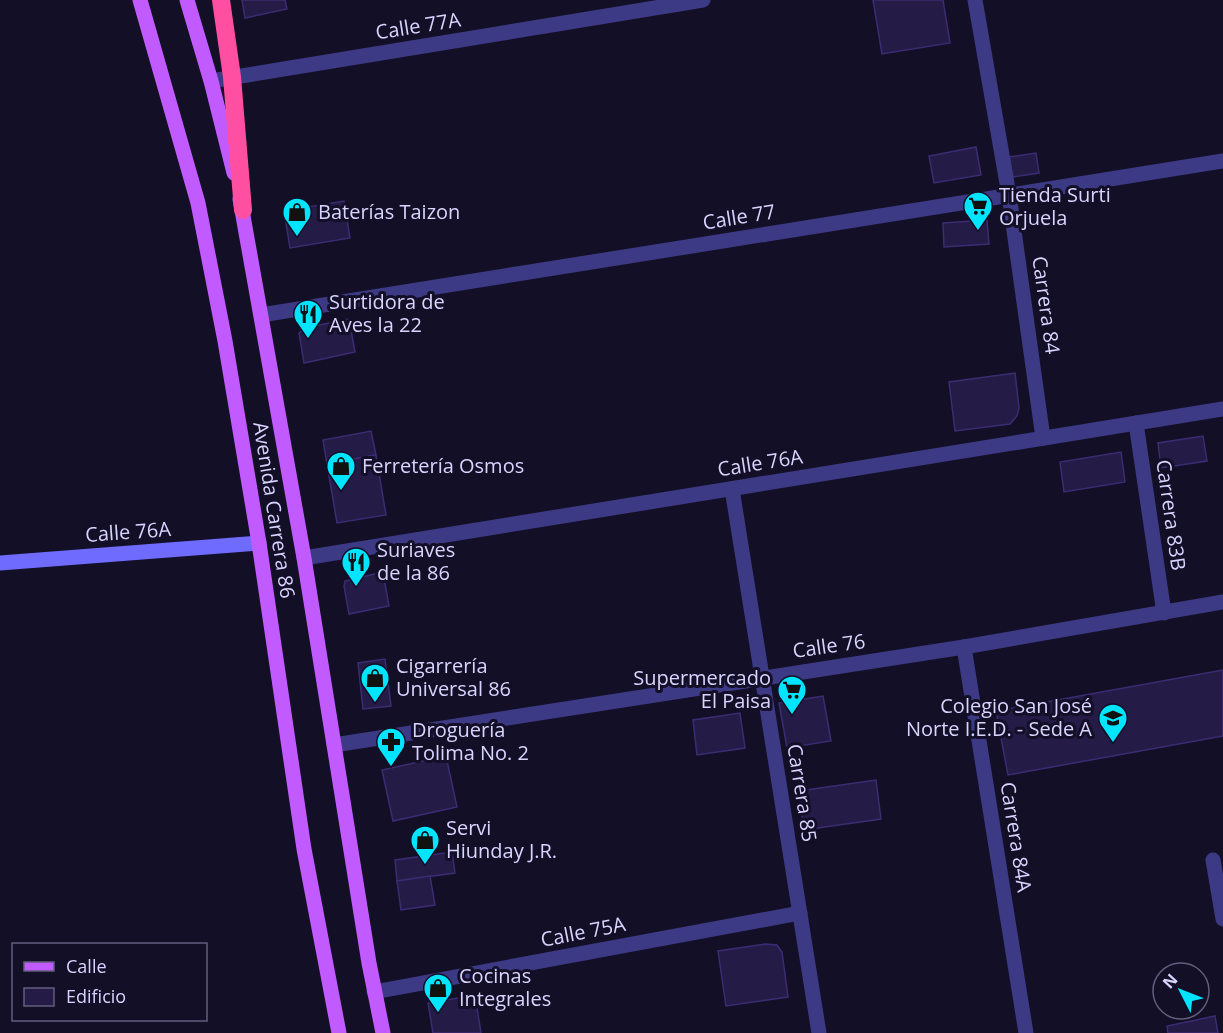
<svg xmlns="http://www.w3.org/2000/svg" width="1223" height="1033" viewBox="0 0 1223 1033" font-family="'Open Sans',sans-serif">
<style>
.building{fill:#241b47;stroke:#3b2d73;stroke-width:1.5}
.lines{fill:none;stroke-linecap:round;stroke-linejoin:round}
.street{stroke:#3d3a85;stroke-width:15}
.secondary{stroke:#6f6bff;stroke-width:15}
.primary{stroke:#c25bff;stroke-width:15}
.highway{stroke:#ff4fa3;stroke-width:18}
.labels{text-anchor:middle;stroke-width:6;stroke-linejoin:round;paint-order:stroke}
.street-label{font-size:20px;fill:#d9d4ff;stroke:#130f26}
.poi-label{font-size:20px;fill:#d9d4ff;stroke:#130f26;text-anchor:start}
</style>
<rect width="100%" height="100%" fill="#130f26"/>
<g class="building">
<polygon points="242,0 285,0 287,9 245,18"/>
<polygon points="873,0 943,0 950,43 882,54"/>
<polygon points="976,147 981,175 934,183 929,156"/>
<polygon points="1036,153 1039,173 1013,177 1009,157"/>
<polygon points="344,201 350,238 290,248 284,211"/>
<polygon points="987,220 989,244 944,247 943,223"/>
<polygon points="349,319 355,352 304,363 299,333 305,328"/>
<polygon points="1015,373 1019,408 1017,416 1010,424 955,431 949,382"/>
<polygon points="371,431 376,455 327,464 323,440"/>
<polygon points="1203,436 1207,461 1161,468 1158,443"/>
<polygon points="1121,452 1125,482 1064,492 1060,462"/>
<polygon points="376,455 386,515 337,523 327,464"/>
<polygon points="383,572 389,606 349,614 344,586 345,581"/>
<polygon points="385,659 391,706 363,709 358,663"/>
<polygon points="1223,670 1223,736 1008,775 996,711"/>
<polygon points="823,696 831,741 787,748 779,703"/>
<polygon points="740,713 745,748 697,755 693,720"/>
<polygon points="446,756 457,807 393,821 382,770"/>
<polygon points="876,780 881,819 804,830 799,791"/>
<polygon points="452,852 455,873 397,881 395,860"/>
<polygon points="430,876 435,905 401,910 397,881"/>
<polygon points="765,944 777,945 782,952 788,997 726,1006 718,951"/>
<polygon points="475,995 481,1033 433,1033 428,1003"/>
<polygon points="1215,1016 1218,1033 1168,1033 1167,1026"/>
</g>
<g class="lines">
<g class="street">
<polyline points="975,0 1009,195 1043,438"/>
<polyline points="211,81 703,0"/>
<polyline points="261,315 1223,161"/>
<polyline points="1136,423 1164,613"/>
<polyline points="732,489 819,1033"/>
<polyline points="304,558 1223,409"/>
<polyline points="964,647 1026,1033"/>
<polyline points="334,745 964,647 1223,602"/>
<polyline points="1213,860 1223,919"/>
<polyline points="374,992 800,913"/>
</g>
<polyline class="secondary" points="0,563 259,543"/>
<g class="primary">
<polyline points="140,0 198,203 225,341 259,543 304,849 339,1033"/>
<polyline points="187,0 211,81 234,173"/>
<polyline points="240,199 304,558 369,963 383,1033"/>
</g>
<polyline class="highway" points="221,0 232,77 243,210"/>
</g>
<defs>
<g id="supermarket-pin" transform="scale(1.5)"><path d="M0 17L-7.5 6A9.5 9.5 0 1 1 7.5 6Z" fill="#00e5ff" stroke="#130f26"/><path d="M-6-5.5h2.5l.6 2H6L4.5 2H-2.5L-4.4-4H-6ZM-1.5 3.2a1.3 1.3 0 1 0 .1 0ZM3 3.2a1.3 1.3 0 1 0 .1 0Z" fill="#111"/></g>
<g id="shop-pin" transform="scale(1.5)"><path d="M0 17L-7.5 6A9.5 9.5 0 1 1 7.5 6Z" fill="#00e5ff" stroke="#130f26"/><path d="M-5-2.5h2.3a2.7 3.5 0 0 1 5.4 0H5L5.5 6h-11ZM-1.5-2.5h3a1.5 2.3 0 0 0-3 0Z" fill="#111"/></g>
<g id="restaurant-pin" transform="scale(1.5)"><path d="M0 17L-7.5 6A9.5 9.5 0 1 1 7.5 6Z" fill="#00e5ff" stroke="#130f26"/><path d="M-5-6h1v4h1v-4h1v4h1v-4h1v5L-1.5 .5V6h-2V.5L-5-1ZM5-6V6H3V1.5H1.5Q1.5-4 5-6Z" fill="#111"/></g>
<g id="school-pin" transform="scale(1.5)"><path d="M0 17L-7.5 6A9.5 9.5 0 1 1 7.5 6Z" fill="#00e5ff" stroke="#130f26"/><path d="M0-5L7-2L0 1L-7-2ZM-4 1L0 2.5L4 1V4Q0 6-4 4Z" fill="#111"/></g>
<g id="pharmacy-pin" transform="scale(1.5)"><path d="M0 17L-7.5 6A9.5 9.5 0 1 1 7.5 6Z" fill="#00e5ff" stroke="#130f26"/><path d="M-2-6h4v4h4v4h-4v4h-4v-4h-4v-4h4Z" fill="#111"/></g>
</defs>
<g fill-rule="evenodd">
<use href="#supermarket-pin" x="978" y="206"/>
<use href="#shop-pin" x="297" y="212"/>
<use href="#restaurant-pin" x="308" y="314"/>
<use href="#shop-pin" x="341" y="466"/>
<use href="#restaurant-pin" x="356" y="562"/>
<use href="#shop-pin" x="375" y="678"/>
<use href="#supermarket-pin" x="792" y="690"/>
<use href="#school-pin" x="1113" y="718"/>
<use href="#pharmacy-pin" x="391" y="742"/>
<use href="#shop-pin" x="425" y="840"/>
<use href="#shop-pin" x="438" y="988"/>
</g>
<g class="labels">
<g class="street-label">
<text transform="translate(418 26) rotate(-9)" y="7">Calle 77A</text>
<text transform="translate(739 217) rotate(-9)" y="7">Calle 77</text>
<text transform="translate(1046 305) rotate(82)" y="7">Carrera 84</text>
<text transform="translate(760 463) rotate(-9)" y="7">Calle 76A</text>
<text transform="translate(274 510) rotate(81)" y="7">Avenida Carrera 86</text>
<text transform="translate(1171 515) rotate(82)" y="7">Carrera 83B</text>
<text transform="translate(128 532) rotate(-4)" y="7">Calle 76A</text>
<text transform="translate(829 646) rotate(-8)" y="7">Calle 76</text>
<text transform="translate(802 793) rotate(81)" y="7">Carrera 85</text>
<text transform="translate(1016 837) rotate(81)" y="7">Carrera 84A</text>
<text transform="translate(583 932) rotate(-11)" y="7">Calle 75A</text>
</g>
<g class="poi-label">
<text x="999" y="202">Tienda Surti<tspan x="999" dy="23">Orjuela</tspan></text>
<text x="318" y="219">Baterías Taizon</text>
<text x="329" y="309">Surtidora de<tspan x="329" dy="23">Aves la 22</tspan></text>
<text x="362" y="473">Ferretería Osmos</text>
<text x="377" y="557">Suriaves<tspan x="377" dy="23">de la 86</tspan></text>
<text x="396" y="673">Cigarrería<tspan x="396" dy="23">Universal 86</tspan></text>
<text x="771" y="685" text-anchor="end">Supermercado<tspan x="771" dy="23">El Paisa</tspan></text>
<text x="1092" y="713" text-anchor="end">Colegio San José<tspan x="1092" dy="23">Norte I.E.D. - Sede A</tspan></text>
<text x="412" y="737">Droguería<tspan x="412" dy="23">Tolima No. 2</tspan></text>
<text x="446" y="835">Servi<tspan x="446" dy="23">Hiunday J.R.</tspan></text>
<text x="459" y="983">Cocinas<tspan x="459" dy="23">Integrales</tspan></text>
</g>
</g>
<rect x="12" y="943" width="195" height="78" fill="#130f26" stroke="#625e7d" stroke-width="1.5"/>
<rect x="24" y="962" width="30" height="9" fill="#c25bff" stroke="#625e7d" stroke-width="1.5"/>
<text x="66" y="973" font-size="18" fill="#d9d4ff">Calle</text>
<rect x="24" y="988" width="30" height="18" fill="#241b47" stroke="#625e7d" stroke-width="1.5"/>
<text x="66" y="1003" font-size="18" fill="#d9d4ff">Edificio</text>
<g transform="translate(1181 991) rotate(312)"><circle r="28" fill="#130f26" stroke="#625e7d" stroke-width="1.5"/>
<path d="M0-4.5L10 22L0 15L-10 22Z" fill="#00e5ff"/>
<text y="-9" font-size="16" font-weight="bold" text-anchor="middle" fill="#d9d4ff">N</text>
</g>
</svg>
